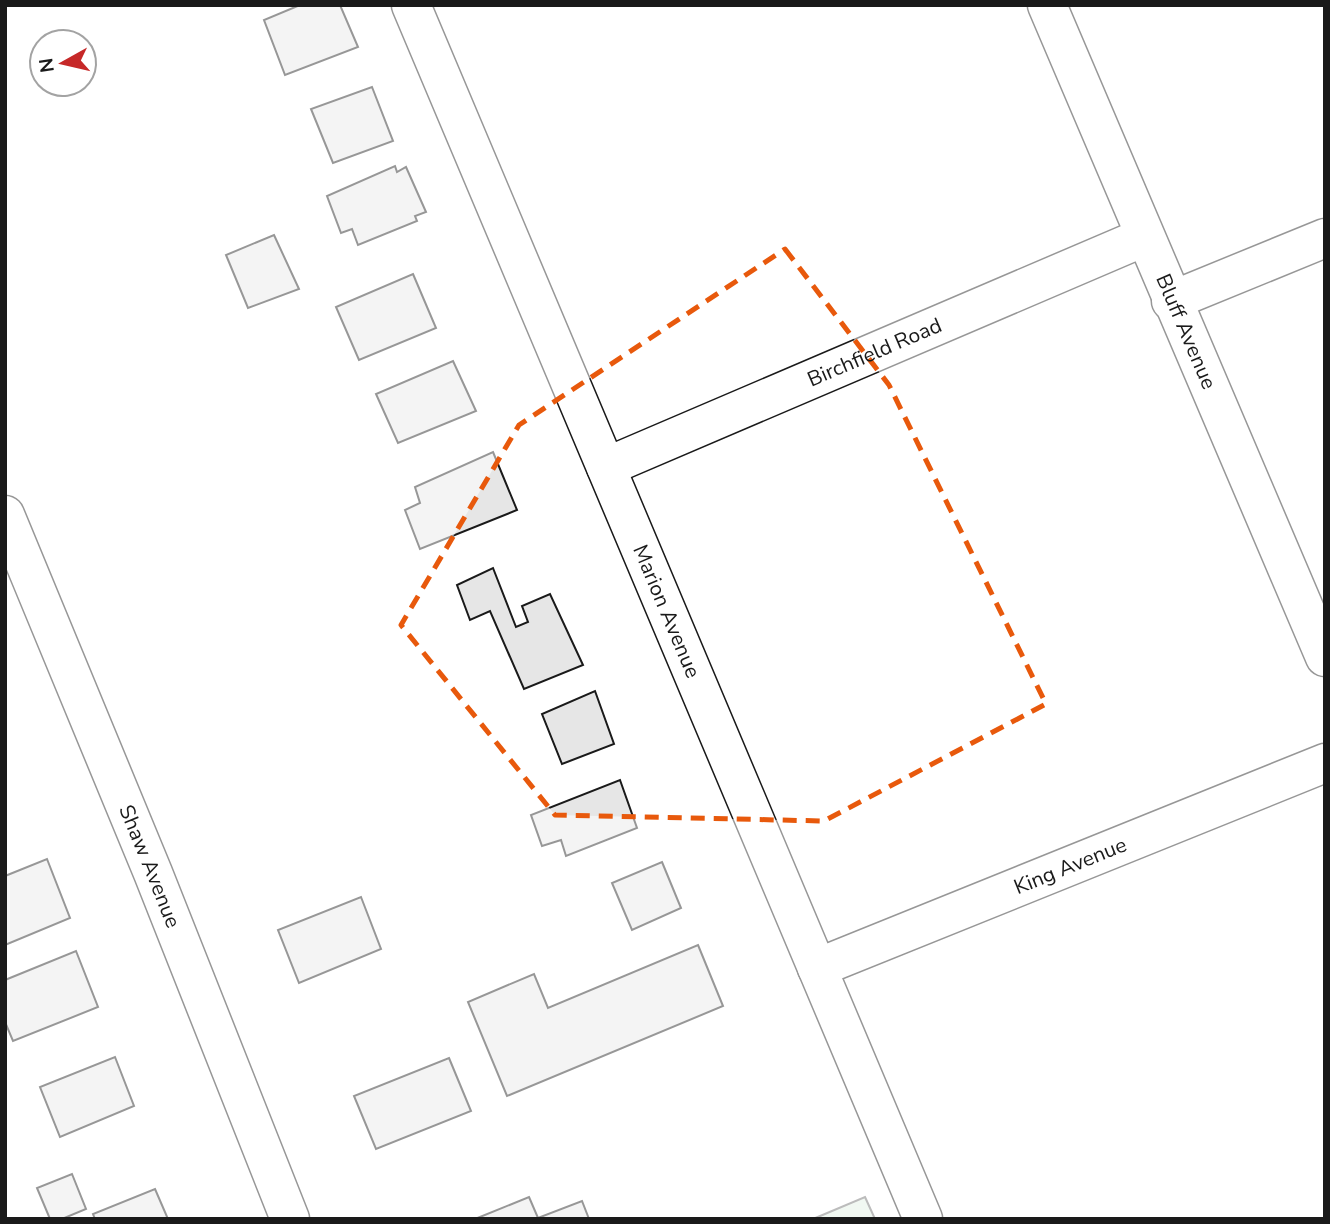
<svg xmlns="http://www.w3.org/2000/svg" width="1330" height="1224" viewBox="0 0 1330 1224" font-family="'Nunito Sans',sans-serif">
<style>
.green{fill:#e0efe3;stroke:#6a6a6a;stroke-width:2}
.building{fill:#e6e6e6;stroke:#1a1a1a;stroke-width:2}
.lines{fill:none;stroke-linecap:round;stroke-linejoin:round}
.minor-casing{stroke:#1a1a1a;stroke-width:41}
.minor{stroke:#fff;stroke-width:38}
.marked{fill:none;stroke:#e8590c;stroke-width:5;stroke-dasharray:14 9;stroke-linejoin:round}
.labels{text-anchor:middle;stroke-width:5;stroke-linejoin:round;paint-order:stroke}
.street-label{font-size:21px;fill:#1a1a1a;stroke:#fff}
</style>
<rect width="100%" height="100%" fill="#fff"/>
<polygon class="green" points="865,1197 875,1219 813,1219"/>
<g class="building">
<polygon points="300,5 340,5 358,47 285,75 264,20"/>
<polygon points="372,87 393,141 333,163 311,109"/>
<polygon points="395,166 397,172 406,167 426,212 415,216 417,221 358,245 352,229 341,233 327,196"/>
<polygon points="274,235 299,289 248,308 226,255"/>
<polygon points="413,274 436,328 359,360 336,307"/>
<polygon points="453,361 476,411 398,443 376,394"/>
<polygon points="493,452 517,510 420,549 405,510 420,503 415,487"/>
<polygon points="493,568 516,627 528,622 522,606 550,594 583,665 524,689 490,611 470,620 457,585"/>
<polygon points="595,691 614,744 562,764 542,714"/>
<polygon points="620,780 637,828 566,856 561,840 542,846 531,815"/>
<polygon points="47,859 70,918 5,945 5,876"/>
<polygon points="662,862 681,908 632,930 612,883"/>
<polygon points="361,897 381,949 299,983 278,930"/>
<polygon points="698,945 723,1006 507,1096 468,1002 534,974 548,1008"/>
<polygon points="76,951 98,1007 13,1041 5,1022 5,980"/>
<polygon points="115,1057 134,1106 60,1137 40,1087"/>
<polygon points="449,1058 471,1111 376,1149 354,1096"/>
<polygon points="72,1174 86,1209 62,1219 50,1219 37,1188"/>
<polygon points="155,1189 168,1219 95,1219 93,1214"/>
<polygon points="529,1197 538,1218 582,1201 589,1219 475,1219"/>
</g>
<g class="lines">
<g class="minor-casing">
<g id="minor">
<path id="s1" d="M411,5L923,1219"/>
<path id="s2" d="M1047,5L1325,657"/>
<polyline points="1171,301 1325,238"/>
<path id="s3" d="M606,467L1144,237"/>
<path id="s4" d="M5,515L153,873L290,1219"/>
<path id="s5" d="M817,968L1325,763"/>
</g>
</g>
<use href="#minor" class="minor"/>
</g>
<path d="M0 0H1330V1224H0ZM785,249L889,385L1046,704L824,821L555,815L401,625L519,425Z" fill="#fff" fill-opacity=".55" fill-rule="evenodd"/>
<path class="marked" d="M785,249L889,385L1046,704L824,821L555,815L401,625L519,425Z"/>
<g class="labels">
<g class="street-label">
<text dy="7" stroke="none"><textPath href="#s2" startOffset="355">Bluff Avenue</textPath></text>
<text dy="7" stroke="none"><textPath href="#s3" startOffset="292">Birchfield Road</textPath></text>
<text dy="7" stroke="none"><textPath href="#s1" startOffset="658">Marion Avenue</textPath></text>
<text dy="7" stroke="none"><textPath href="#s5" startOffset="273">King Avenue</textPath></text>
<text dy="7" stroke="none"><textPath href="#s4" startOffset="380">Shaw Avenue</textPath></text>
</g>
</g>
<rect width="1330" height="1224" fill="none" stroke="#1a1a1a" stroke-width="14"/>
<g transform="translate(63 63) rotate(262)"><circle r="33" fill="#ffffff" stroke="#a3a3a3" stroke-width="2"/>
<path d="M0-5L12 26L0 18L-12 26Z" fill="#c62828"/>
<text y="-10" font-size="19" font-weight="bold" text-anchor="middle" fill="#1a1a1a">N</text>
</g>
</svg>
